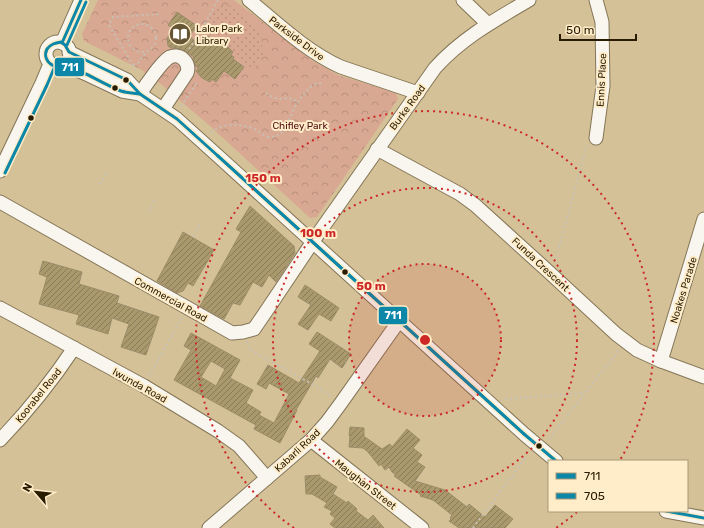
<svg xmlns="http://www.w3.org/2000/svg" width="704" height="528" viewBox="0 0 704 528" font-family="Rubik,sans-serif">
<style>
.forest{fill:url(#forest-crowns)}
.garden{fill:url(#garden-dots)}
.building{fill:url(#building-hatch);stroke:#9b8c6a;fill-rule:evenodd}
.lines{fill:none;stroke-linecap:round;stroke-linejoin:round}
.minor-casing{stroke:#847657;stroke-width:15}
.path{stroke:#c7c0b4;stroke-width:2;stroke-dasharray:2 3;stroke-linecap:butt}
.minor{stroke:#f9f6ef;stroke-width:13}
.bus-1-casing{stroke:#ffedc9;stroke-width:6}
.bus-2-casing{stroke:#ffedc9;stroke-width:6}
.bus-1{stroke:#0c87a7;stroke-width:3}
.bus-2{stroke:#0c87a7;stroke-width:3}
.ring{fill:none;stroke:#cd2726;stroke-width:2;stroke-dasharray:2 4}
.bus-dot{fill:#281b00;stroke:#ffedc9;stroke-width:1.5}
.labels{text-anchor:middle;stroke-width:4;stroke-linejoin:round;paint-order:stroke}
.poi-label{font-size:10px;fill:#281b00;stroke:#ffedc9;text-anchor:start}
.street-label{font-size:10px;fill:#281b00;stroke:#ffedc9}
.park-label{font-size:10px;fill:#510c10;stroke:#ffedc9}
.centre{fill:#cd2726;stroke:#ffedc9;stroke-width:2}
.ring-label{font-size:12px;text-anchor:middle;font-weight:bold;fill:#cd2726;stroke:#ffedc9;stroke-width:4;stroke-linejoin:round;paint-order:stroke}
.line-badge{stroke:#ffedc9;stroke-width:1.5}
.badge-label{font-size:11px;text-anchor:middle;font-weight:bold;fill:#fff}
</style>
<defs>
<pattern id="forest-crowns" width="20" height="18" patternUnits="userSpaceOnUse"><rect width="20" height="18" fill="#d9a892"/><path d="M2 6a3 3 0 1 1 6 0M12 15a3 3 0 1 1 6 0" fill="none" stroke="#ba907c"/></pattern>
<pattern id="garden-dots" width="8" height="8" patternUnits="userSpaceOnUse"><rect width="8" height="8" fill="#d9a892"/><path d="M2 2h.1M6 6h.1" fill="none" stroke="#ba907c" stroke-width="1.8" stroke-linecap="round"/></pattern>
<pattern id="building-hatch" width="6" height="6" patternUnits="userSpaceOnUse"><rect width="6" height="6" fill="#ab996e"/><path d="M-1 1l2-2M0 6l6-6M5 7l2-2" fill="none" stroke="#8b7c58"/></pattern>
</defs>
<rect width="100%" height="100%" fill="#d5c197"/>
<polygon class="forest" points="98,0 234,0 315,62 338,75 396,93 398,99 317,217 310,218 210,126 156,80 140,69 84,41 82,34"/>
<polygon class="garden" points="216,5 230,6 261,31 263,55 253,70 233,53 226,45 203,31"/>
<g class="building">
<polygon points="177,12 197,26 189,36 201,46 208,36 217,42 218,41 226,45 233,52 231,55 234,57 233,59 244,67 235,79 224,71 216,82 212,79 210,82 202,78 196,71 199,67 195,65 193,58 194,57 184,50 177,48 171,48 168,46 167,38 174,29 168,25"/>
<polygon points="250,206 294,246 295,253 276,282 269,275 262,287 253,282 240,305 233,303 224,319 200,306 241,232 236,229"/>
<polygon points="183,232 214,250 193,286 188,283 183,291 177,293 157,281"/>
<polygon points="43,261 82,272 79,284 119,296 117,303 159,317 146,355 121,347 129,324 112,318 108,334 76,324 79,315 39,304 47,277 39,274"/>
<polygon points="305,285 339,308 331,321 319,314 308,330 298,324 311,305 298,297"/>
<path d="M317,332L351,354L342,368L330,359L318,378L316,376L296,410H297L280,443L254,429L256,425L174,380L191,350L184,346L191,333L240,360L230,378L253,390L246,403L261,412L259,415L274,423L289,394L269,383L266,389L257,384L268,365L299,383L320,351L309,344ZM211,361L225,369L216,386L201,377Z"/>
<polygon points="350,427 364,428 364,437 365,437 382,449 390,444 392,447 407,429 420,440 413,448 422,455 417,462 425,467 415,481 445,490 467,507 469,504 485,517 495,505 513,519 505,528 459,528 449,521 451,519 450,518 452,515 433,500 420,496 421,495 394,476 395,475 396,475 392,472 389,467 385,470 381,464 379,466 368,452 363,448 349,447 350,436 349,435"/>
<polygon points="320,475 320,477 337,487 333,494 347,503 348,501 357,509 356,511 368,520 373,515 384,528 335,528 330,524 335,518 330,514 332,511 324,507 327,503 312,494 306,494 305,476"/>
</g>
<g class="lines">
<g class="minor-casing">
<g id="minor">
<path d="M249,0C278,24 306,51 341,67L418,93"/>
<polyline points="463,0 488,24"/>
<polyline points="596,0 602,22 603,86 596,138"/>
<circle cx="58" cy="54" r="12"/>
<polyline points="62,43 81,0"/>
<polyline points="69,52 127,80 140,94 177,119 218,156 524,434 556,461"/>
<polyline points="63,65 70,67 84,73 122,91 140,94"/>
<path d="M140,94C145,86 163,60 170,57C174,55 179,56 182,58C187,62 189,67 187,73L163,109"/>
<polyline points="377,149 460,194 475,205 550,273 616,334 637,350 661,361 704,377"/>
<polyline points="0,171 42,83 50,64"/>
<path d="M0,202L232,333L243,332L254,329L269,307L318,234L435,68C462,38 495,20 529,0"/>
<polyline points="0,308 144,386 218,431 239,446 267,478"/>
<polyline points="661,361 704,219"/>
<path d="M0,440C27,412 52,381 74,348"/>
<polyline points="311,440 422,528"/>
<polyline points="666,511 704,518"/>
<polyline points="209,528 311,440 327,422 341,403 399,321"/>
</g>
</g>
<g class="path">
<circle cx="142" cy="38" r="14"/>
<polyline points="189,49 201,31 218,0"/>
<polyline points="133,65 138,63 147,51"/>
<polyline points="136,70 109,25 113,17 160,14"/>
<path d="M266,93C270,96 274,98 279,99C287,99 289,96 298,102"/>
<polyline points="181,106 196,84 195,82"/>
<path d="M211,132C222,123 241,123 254,129C259,131 263,135 268,137C287,137 287,122 294,109C296,103 307,89 312,86C314,84 318,83 321,83"/>
<polyline points="100,184 107,172"/>
<polyline points="149,211 155,199"/>
<polyline points="194,236 200,224"/>
<polyline points="555,262 587,145"/>
<polyline points="247,341 249,349 319,388 332,397"/>
<polyline points="149,376 182,317"/>
<polyline points="505,399 585,393"/>
<polyline points="549,439 619,350"/>
<polyline points="473,528 527,456"/>
</g>
<use href="#minor" class="minor"/>
<g class="bus-1-casing">
<g id="bus-1">
<path d="M61,42L65,45L69,52L127,80L140,94C134,93 127,93 121,91C103,84 86,72 67,66C62,64 57,67 52,65C46,61 44,55 47,49C51,44 55,43 61,42Z"/>
<polyline points="62,43 81,0"/>
<polyline points="140,94 177,119 218,156"/>
<polyline points="218,156 524,434"/>
<polyline points="218,156 524,434"/>
<polyline points="524,434 556,461"/>
<polyline points="666,511 704,518"/>
</g>
</g>
<g class="bus-2-casing">
<g id="bus-2">
<polyline points="67,45 86,2"/>
<polyline points="5,173 47,85 55,66"/>
</g>
</g>
<use href="#bus-1" class="bus-1"/>
<use href="#bus-2" class="bus-2"/>
</g>
<circle cx="425" cy="340" r="76" fill="#cd2726" fill-opacity=".12"/>
<g class="ring">
<circle cx="425" cy="340" r="76"/>
<circle cx="425" cy="340" r="152"/>
<path d="M577 512A229 229 0 0 1 556 528M294 528A229 229 0 1 1 620 460"/>
</g>
<defs>
<g id="library-disc" transform="scale(1.15)"><circle r="9.5" fill="#655535" stroke="#ffedc9"/><path d="M-6-4Q-3-5.5-.7-3.5V5Q-3 3-6 4ZM6-4Q3-5.5 .7-3.5V5Q3 3 6 4Z" fill="#fff"/></g>
</defs>
<g fill-rule="evenodd">
<use href="#library-disc" x="180" y="34"/>
</g>
<g class="bus-dot">
<circle cx="126" cy="80" r="3.5"/>
<circle cx="115" cy="88" r="3.5"/>
<circle cx="31" cy="118" r="3.5"/>
<circle cx="345" cy="272" r="3.5"/>
<circle cx="539" cy="446" r="3.5"/>
</g>
<g class="labels">
<g class="poi-label">
<text x="196" y="32">Lalor Park<tspan x="196" dy="12">Library</tspan></text>
</g>
<g class="street-label">
<text transform="translate(297 38) rotate(37)" y="4">Parkside Drive</text>
<text transform="translate(601 80) rotate(-87)" y="4">Ennis Place</text>
<text transform="translate(407 107) rotate(-54)" y="4">Burke Road</text>
<text transform="translate(541 264) rotate(43)" y="4">Funda Crescent</text>
<text transform="translate(683 290) rotate(-73)" y="4">Noakes Parade</text>
<text transform="translate(171 299) rotate(29)" y="4">Commercial Road</text>
<text transform="translate(140 385) rotate(29)" y="4">Iwunda Road</text>
<text transform="translate(38 395) rotate(-51)" y="4">Koorabel Road</text>
<text transform="translate(297 450) rotate(-43)" y="4">Kabarli Road</text>
<text transform="translate(366 484) rotate(38)" y="4">Maughan Street</text>
</g>
<g class="park-label">
<text x="300" y="129">Chifley Park</text>
</g>
</g>
<circle cx="425" cy="340" r="6" class="centre"/>
<g class="ring-label">
<text x="263" y="182">150 m</text>
<text x="318" y="237">100 m</text>
<text x="371" y="290">50 m</text>
</g>
<g class="line-badge">
<rect x="54" y="57" width="31" height="20" rx="4" fill="#0c87a7"/>
<rect x="378" y="306" width="30" height="19" rx="4" fill="#0c87a7"/>
</g>
<g class="badge-label">
<text x="70" y="71">711</text>
<text x="393" y="319">711</text>
</g>
<rect x="548" y="460" width="140" height="52" fill="#ffedc9" stroke="#a99979"/>
<rect x="556" y="473" width="20" height="6" fill="#0c87a7" stroke="#a99979"/>
<text x="584" y="480" font-size="12" fill="#281b00">711</text>
<rect x="556" y="493" width="20" height="6" fill="#0c87a7" stroke="#a99979"/>
<text x="584" y="500" font-size="12" fill="#281b00">705</text>
<g transform="translate(36 492) rotate(298)" stroke="#ffedc9" stroke-width="3" paint-order="stroke">
<path d="M0-3L7 15L0 10L-7 15Z" fill="#281b00"/>
<text y="-6" font-size="11" font-weight="bold" text-anchor="middle" fill="#281b00">N</text>
</g>
<path d="M560 34v6h76v-6" fill="none" stroke="#281b00" stroke-width="2"/>
<text x="566" y="34" font-size="12" fill="#281b00" stroke="#ffedc9" stroke-width="3" paint-order="stroke">50 m</text>
</svg>
